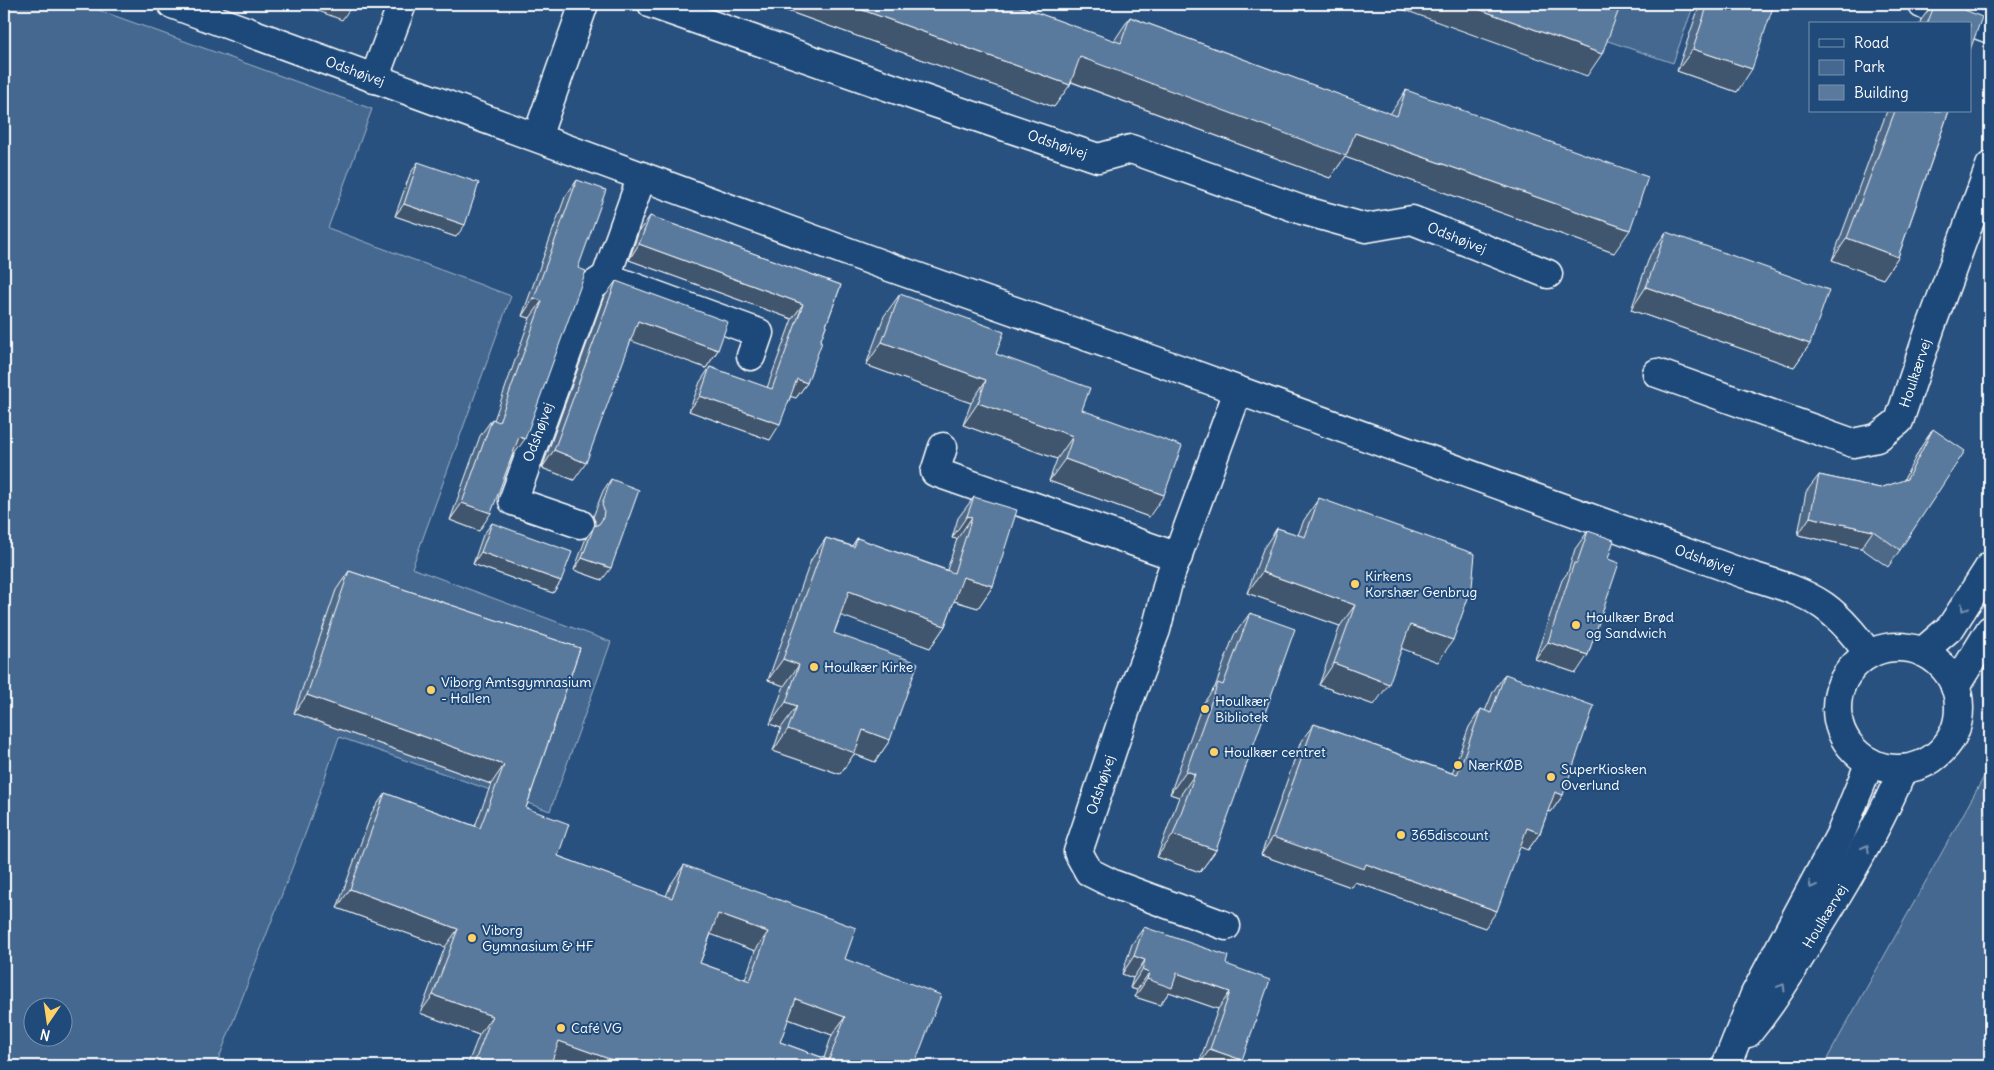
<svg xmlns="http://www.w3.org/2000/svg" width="1994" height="1070" viewBox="0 0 1994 1070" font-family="Delius,sans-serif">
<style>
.green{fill:#446890;stroke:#a2b4c8;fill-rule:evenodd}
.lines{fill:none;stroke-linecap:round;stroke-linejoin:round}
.street-casing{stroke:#fff;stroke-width:31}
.secondary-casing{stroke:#fff;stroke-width:31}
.street{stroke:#1f4a7a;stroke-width:28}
.secondary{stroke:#1f4a7a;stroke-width:28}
.wall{fill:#4d6987;stroke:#fff;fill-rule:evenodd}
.shaded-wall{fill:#3f556e;stroke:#fff}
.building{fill:#5a7a9d;stroke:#fff;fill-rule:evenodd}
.oneway{stroke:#7992af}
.poi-dot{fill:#ffd166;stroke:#1f4a7a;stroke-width:2}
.labels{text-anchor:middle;stroke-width:4;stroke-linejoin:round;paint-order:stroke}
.street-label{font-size:14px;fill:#fff;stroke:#1f4a7a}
.poi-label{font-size:14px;fill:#fff;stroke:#1f4a7a;text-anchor:start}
</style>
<rect width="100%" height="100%" fill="#28517f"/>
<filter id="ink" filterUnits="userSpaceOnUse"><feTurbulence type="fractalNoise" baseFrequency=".02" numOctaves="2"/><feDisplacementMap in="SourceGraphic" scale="10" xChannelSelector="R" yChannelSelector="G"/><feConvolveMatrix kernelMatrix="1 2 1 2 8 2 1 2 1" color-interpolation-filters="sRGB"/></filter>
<g filter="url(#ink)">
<g class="green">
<path d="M4,4H82L372,109L328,228L511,296L412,568L611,642L550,811L339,737L307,829L216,1066H4ZM32,1008H62V1038H32Z"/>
<polygon points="1612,4 1694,4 1673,63 1605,40"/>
<polygon points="1990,766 1990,1062 1989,1066 1823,1066"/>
</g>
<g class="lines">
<g class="street-casing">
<g id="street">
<path id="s1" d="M172,4L881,264L1179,369L1745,574C1771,582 1801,590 1824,606C1842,619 1856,637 1869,654"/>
<path id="s2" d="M652,4L935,103L1098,158L1131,149L1302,210L1366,228L1412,220L1548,274"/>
<polyline points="1922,4 1990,29"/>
<polyline points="374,79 402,4"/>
<polyline points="537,137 584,4"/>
<polyline points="642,176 606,277 759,333 751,356"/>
<path id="s3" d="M1657,373L1853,443L1877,438L1899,421L1930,329L1990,166"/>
<polyline points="943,447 935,472 1178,557"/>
<path id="s4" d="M580,524L513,501L591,287L606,277"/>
<path id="s5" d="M1226,926L1113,884L1089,872L1078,852L1128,703L1156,630L1169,579L1238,391"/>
</g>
</g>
<g class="secondary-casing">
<g id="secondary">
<circle cx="1898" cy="708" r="61"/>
<polyline points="1922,652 1951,627 1990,566"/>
<polyline points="1955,687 1990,630"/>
<path id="s6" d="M1748,1033C1776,999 1797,962 1820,924C1851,874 1880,824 1903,769"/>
<polyline points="1726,1066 1755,994 1841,833 1870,762"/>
</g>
</g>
<use href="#street" class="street"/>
<use href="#secondary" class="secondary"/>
</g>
<g class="wall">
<polygon points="768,4 1013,4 1114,41 1130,17 1390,114 1406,90 1614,253 1345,157 1330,178 1071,82 1054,107"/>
<polygon points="1700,4 1774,4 1737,92 1677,71"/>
<polygon points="1933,4 1953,4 1965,10 1970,24 1920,24 1921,20"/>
<polygon points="1887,111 1949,111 1898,257 1883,279 1832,260"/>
<polygon points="418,162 456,237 395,216 410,174"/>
<polygon points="577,180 578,268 512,457 479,531 450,520 480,436 492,419 494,420 530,318 522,316 565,197"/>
<polygon points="650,216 841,285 820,342 807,383 796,398 791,396 770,440 689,411 700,382 710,367 767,388 792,319 629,260 639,231"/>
<polygon points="1666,232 1810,344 1794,367 1631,310 1650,255"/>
<polygon points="616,281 718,350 706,368 631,340 574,480 542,468 603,299"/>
<polygon points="900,294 996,354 1082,410 1149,517 1049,481 1057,459 963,425 971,403 866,365 884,316"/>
<polygon points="1933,429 1900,550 1888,567 1861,548 1798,535 1806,492 1819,475 1880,488 1903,481 1921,447"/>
<polygon points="611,479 602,580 574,570 586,538 595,526 595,521 593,517 603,491"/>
<polygon points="974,497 993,586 978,608 954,601 945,626 930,648 841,615 834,633 890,740 875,762 854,754 840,774 773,751 781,728 770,724 784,686 768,680 811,560 826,538 852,546 857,538 947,570 957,539 952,538 958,518"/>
<polygon points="1319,498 1438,662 1402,648 1374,705 1319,685 1340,626 1247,593 1263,549 1277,528 1298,535 1304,520"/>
<polygon points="492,523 561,581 553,593 473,564 483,535"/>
<polygon points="1588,531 1608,559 1576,673 1535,659 1562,580 1568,572 1575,549"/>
<path d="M349,571L580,648L526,808L558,856L666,896L671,884L684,865L845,959L914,1066H566L552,1061L550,1066H467L479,1035L420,1013L445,947L337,908L372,812L385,793L475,826L491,784L294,713L336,590ZM711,934L755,951L745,979L700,963ZM788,1019L832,1035L824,1058L780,1042Z"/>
<polygon points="1250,613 1216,850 1200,872 1157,857 1179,797 1170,794 1202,705 1215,687 1234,635"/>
<polygon points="1505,674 1563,795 1551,812 1548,811 1540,833 1528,850 1520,847 1485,928 1355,882 1351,887 1261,855 1301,741 1314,724 1452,773 1469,727 1481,709 1485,711 1493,692"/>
<polygon points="1144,927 1226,964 1242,1060 1237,1066 1198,1066 1218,1009 1169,992 1160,1005 1135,997 1137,990 1130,988 1133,978 1122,974 1132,944"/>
</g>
<g class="shaded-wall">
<polygon points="311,4 353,4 342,20 308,7"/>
<polygon points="768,4 846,4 1070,85 1054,107"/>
<polygon points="1388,4 1465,4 1602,54 1587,76"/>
<polygon points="1693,49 1752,69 1737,92 1677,71"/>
<polygon points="1080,57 1355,133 1630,230 1614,253 1345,157 1330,178 1064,79"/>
<polygon points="404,204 465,225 456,237 395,216"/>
<polygon points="1847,238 1898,257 1883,279 1832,260"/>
<polygon points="639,244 803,304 792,319 629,260"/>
<polygon points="1646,287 1810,344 1794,367 1631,310"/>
<polygon points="534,298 542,301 530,318 522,316"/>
<polygon points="638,321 718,350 706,368 626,339"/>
<polygon points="882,342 986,380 971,403 866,365"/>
<polygon points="797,379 807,383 796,398 786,395"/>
<polygon points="700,396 780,424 770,440 689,411"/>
<polygon points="978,403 1073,436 1057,459 963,425"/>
<polygon points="519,437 525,439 512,457 507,455"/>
<polygon points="554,450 586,463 574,480 542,468"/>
<polygon points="1065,459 1164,495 1149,517 1049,481"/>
<polygon points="462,503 491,513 479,531 450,520"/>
<polygon points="967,516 972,517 957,539 952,538"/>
<polygon points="1810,517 1873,531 1861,548 1798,535"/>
<polygon points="481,552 561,581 553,593 473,564"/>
<polygon points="582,558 611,568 602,580 574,570"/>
<polygon points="1262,572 1355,605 1340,626 1247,593"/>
<polygon points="963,577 993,586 978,608 948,599"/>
<polygon points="849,591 945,626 930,648 834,613"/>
<polygon points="1410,625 1453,640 1438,662 1395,646"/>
<polygon points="1548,642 1588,655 1576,673 1535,659"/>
<polygon points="783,659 799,665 784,686 768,680"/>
<polygon points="1334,663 1389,684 1374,705 1319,685"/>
<polygon points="307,695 504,765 491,784 294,713"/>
<polygon points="786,702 797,706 781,728 770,724"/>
<polygon points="788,729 863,730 890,740 875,762 854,754 840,774 773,751"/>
<polygon points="1186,771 1195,774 1179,797 1170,794"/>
<polygon points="1555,792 1563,795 1551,812 1543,809"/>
<polygon points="1527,828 1540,833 1528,850 1515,845"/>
<polygon points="1173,835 1216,850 1200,872 1157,857"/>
<polygon points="1273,837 1366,864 1497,911 1485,928 1355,882 1351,887 1261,855"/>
<polygon points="350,889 458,929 445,947 337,908"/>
<polygon points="718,914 768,932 755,951 705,932"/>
<polygon points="1134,956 1145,960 1133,978 1122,974"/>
<polygon points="1142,970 1149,973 1137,990 1130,988"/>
<polygon points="1177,973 1230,992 1218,1009 1169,992 1160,1005 1135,997 1147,979"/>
<polygon points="433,995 492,1016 479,1035 420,1013"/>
<polygon points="796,999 845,1017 832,1035 783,1017"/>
<polygon points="559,1041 629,1066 566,1066 546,1059"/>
<polygon points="1210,1049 1242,1060 1237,1066 1198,1066"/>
</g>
<g class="building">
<polygon points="846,4 1013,4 1121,43 1130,17 1397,116 1406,90 1648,177 1630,230 1355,133 1346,156 1080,57 1070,85"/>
<polygon points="1465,4 1621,4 1602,54"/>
<polygon points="1708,4 1774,4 1752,69 1693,49"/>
<polygon points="1935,4 1953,4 1966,8 1965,10 1982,17 1970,50 1970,24 1927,24"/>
<polygon points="1895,111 1949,111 1898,257 1847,238"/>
<polygon points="418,162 479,183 465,225 404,204"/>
<polygon points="577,180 606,190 578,268 586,271 525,439 519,437 491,513 462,503 492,419 499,422 542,301 534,298"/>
<polygon points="650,216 841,285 820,342 822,342 807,383 797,379 780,424 700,396 710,367 772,389 803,304 639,244"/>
<polygon points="1666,232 1829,290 1810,344 1646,287"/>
<polygon points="616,281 728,322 718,350 638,321 586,463 554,450"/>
<polygon points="900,294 1004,332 996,354 1090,388 1082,410 1182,446 1164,495 1065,459 1073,436 978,403 986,380 882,342"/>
<polygon points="1933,429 1965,451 1900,550 1873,531 1810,517 1819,475 1880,488 1907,479"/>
<polygon points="611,479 639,490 611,568 582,558 594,526 599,524 603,518 604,510 602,505"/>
<polygon points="974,497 1017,510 993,586 963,577 945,626 849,591 834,633 918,663 890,740 863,730 855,753 788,729 797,706 786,702 799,665 783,659 826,538 854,547 857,538 954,573 972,517 967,516"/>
<polygon points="1319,498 1475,554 1472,587 1453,640 1410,625 1389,684 1334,663 1355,605 1262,572 1277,528 1305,537"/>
<polygon points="492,523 572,552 561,581 481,552"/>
<polygon points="1588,531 1614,540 1608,559 1619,563 1588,655 1548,642 1574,563 1577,563"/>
<path d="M349,571L580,648L526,808L569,824L558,856L672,898L684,865L856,928L845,959L941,995L914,1066H629L559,1041L550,1066H473L492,1016L433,995L458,929L350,889L385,793L480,828L504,765L307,695ZM718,914L768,932L750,981L700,963ZM796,999L845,1017L829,1060L780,1042Z"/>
<polygon points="1250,613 1295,629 1216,850 1173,835 1195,774 1186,771 1218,683 1223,685"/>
<polygon points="1505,674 1594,706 1563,795 1555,792 1540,833 1527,828 1497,911 1366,864 1364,869 1273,837 1314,724 1457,775 1481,709 1491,713"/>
<polygon points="1144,927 1228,956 1226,964 1270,980 1242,1060 1210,1049 1230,992 1177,973 1172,988 1147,979 1149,973 1142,970 1145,960 1134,956"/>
</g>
<defs><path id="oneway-chevron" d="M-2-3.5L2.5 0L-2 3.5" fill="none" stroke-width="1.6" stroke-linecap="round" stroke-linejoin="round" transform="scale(1.25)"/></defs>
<g class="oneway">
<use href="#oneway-chevron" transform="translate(1964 608) rotate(124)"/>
<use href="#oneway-chevron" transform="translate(1866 848) rotate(-62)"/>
<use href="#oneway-chevron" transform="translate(1812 885) rotate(119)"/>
<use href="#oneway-chevron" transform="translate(1782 987) rotate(-59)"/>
</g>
</g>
<g class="poi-dot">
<circle cx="1355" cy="584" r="5"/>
<circle cx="1576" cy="625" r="5"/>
<circle cx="814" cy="667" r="5"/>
<circle cx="431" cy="690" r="5"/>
<circle cx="1205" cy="709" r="5"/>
<circle cx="1214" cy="752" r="5"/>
<circle cx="1458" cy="765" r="5"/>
<circle cx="1551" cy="777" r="5"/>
<circle cx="1401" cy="835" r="5"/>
<circle cx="472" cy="938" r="5"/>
<circle cx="561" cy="1028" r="5"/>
</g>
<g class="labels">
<g class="street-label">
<text dy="5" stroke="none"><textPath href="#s1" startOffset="195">Odshøjvej</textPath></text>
<text dy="5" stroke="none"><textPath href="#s2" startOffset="429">Odshøjvej</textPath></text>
<text dy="5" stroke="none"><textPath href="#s2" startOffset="849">Odshøjvej</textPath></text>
<text dy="5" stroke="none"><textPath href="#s3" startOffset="311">Houlkærvej</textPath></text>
<text dy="5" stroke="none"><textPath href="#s4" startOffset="144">Odshøjvej</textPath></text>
<text dy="5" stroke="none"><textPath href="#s1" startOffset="1630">Odshøjvej</textPath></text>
<text dy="5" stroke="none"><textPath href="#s5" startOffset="241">Odshøjvej</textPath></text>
<text dy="5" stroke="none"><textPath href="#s6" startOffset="140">Houlkærvej</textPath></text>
</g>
<g class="poi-label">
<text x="1365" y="581">Kirkens<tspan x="1365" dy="16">Korshær Genbrug</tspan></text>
<text x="1586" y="622">Houlkær Brød<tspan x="1586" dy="16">og Sandwich</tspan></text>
<text x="824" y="672">Houlkær Kirke</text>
<text x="441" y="687">Viborg Amtsgymnasium<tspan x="441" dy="16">- Hallen</tspan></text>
<text x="1215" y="706">Houlkær<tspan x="1215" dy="16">Bibliotek</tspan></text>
<text x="1224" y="757">Houlkær centret</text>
<text x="1468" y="770">NærKØB</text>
<text x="1561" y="774">SuperKiosken<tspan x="1561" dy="16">Overlund</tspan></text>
<text x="1411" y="840">365discount</text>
<text x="482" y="935">Viborg<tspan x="482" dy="16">Gymnasium &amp; HF</tspan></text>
<text x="571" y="1033">Café VG</text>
</g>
</g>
<rect width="1994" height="1070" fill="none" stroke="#1f4a7a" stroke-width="20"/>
<rect x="10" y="10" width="1974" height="1050" fill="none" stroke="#fff" stroke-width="2" filter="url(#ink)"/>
<rect x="1809" y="22" width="162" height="90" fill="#1f4a7a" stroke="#7992af"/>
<rect x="1819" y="39" width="25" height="8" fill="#1f4a7a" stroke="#7992af"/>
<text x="1854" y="48" font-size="15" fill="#ffffff">Road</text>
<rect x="1819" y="60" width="25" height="15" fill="#446890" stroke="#7992af"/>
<text x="1854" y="72" font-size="15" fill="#ffffff">Park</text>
<rect x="1819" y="85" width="25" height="15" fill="#5a7a9d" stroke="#7992af"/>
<text x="1854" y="98" font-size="15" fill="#ffffff">Building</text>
<g transform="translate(48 1022) rotate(193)"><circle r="24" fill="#1f4a7a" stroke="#7992af"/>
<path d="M0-4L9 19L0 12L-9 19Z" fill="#ffd166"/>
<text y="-8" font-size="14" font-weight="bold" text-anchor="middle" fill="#ffffff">N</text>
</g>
</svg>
